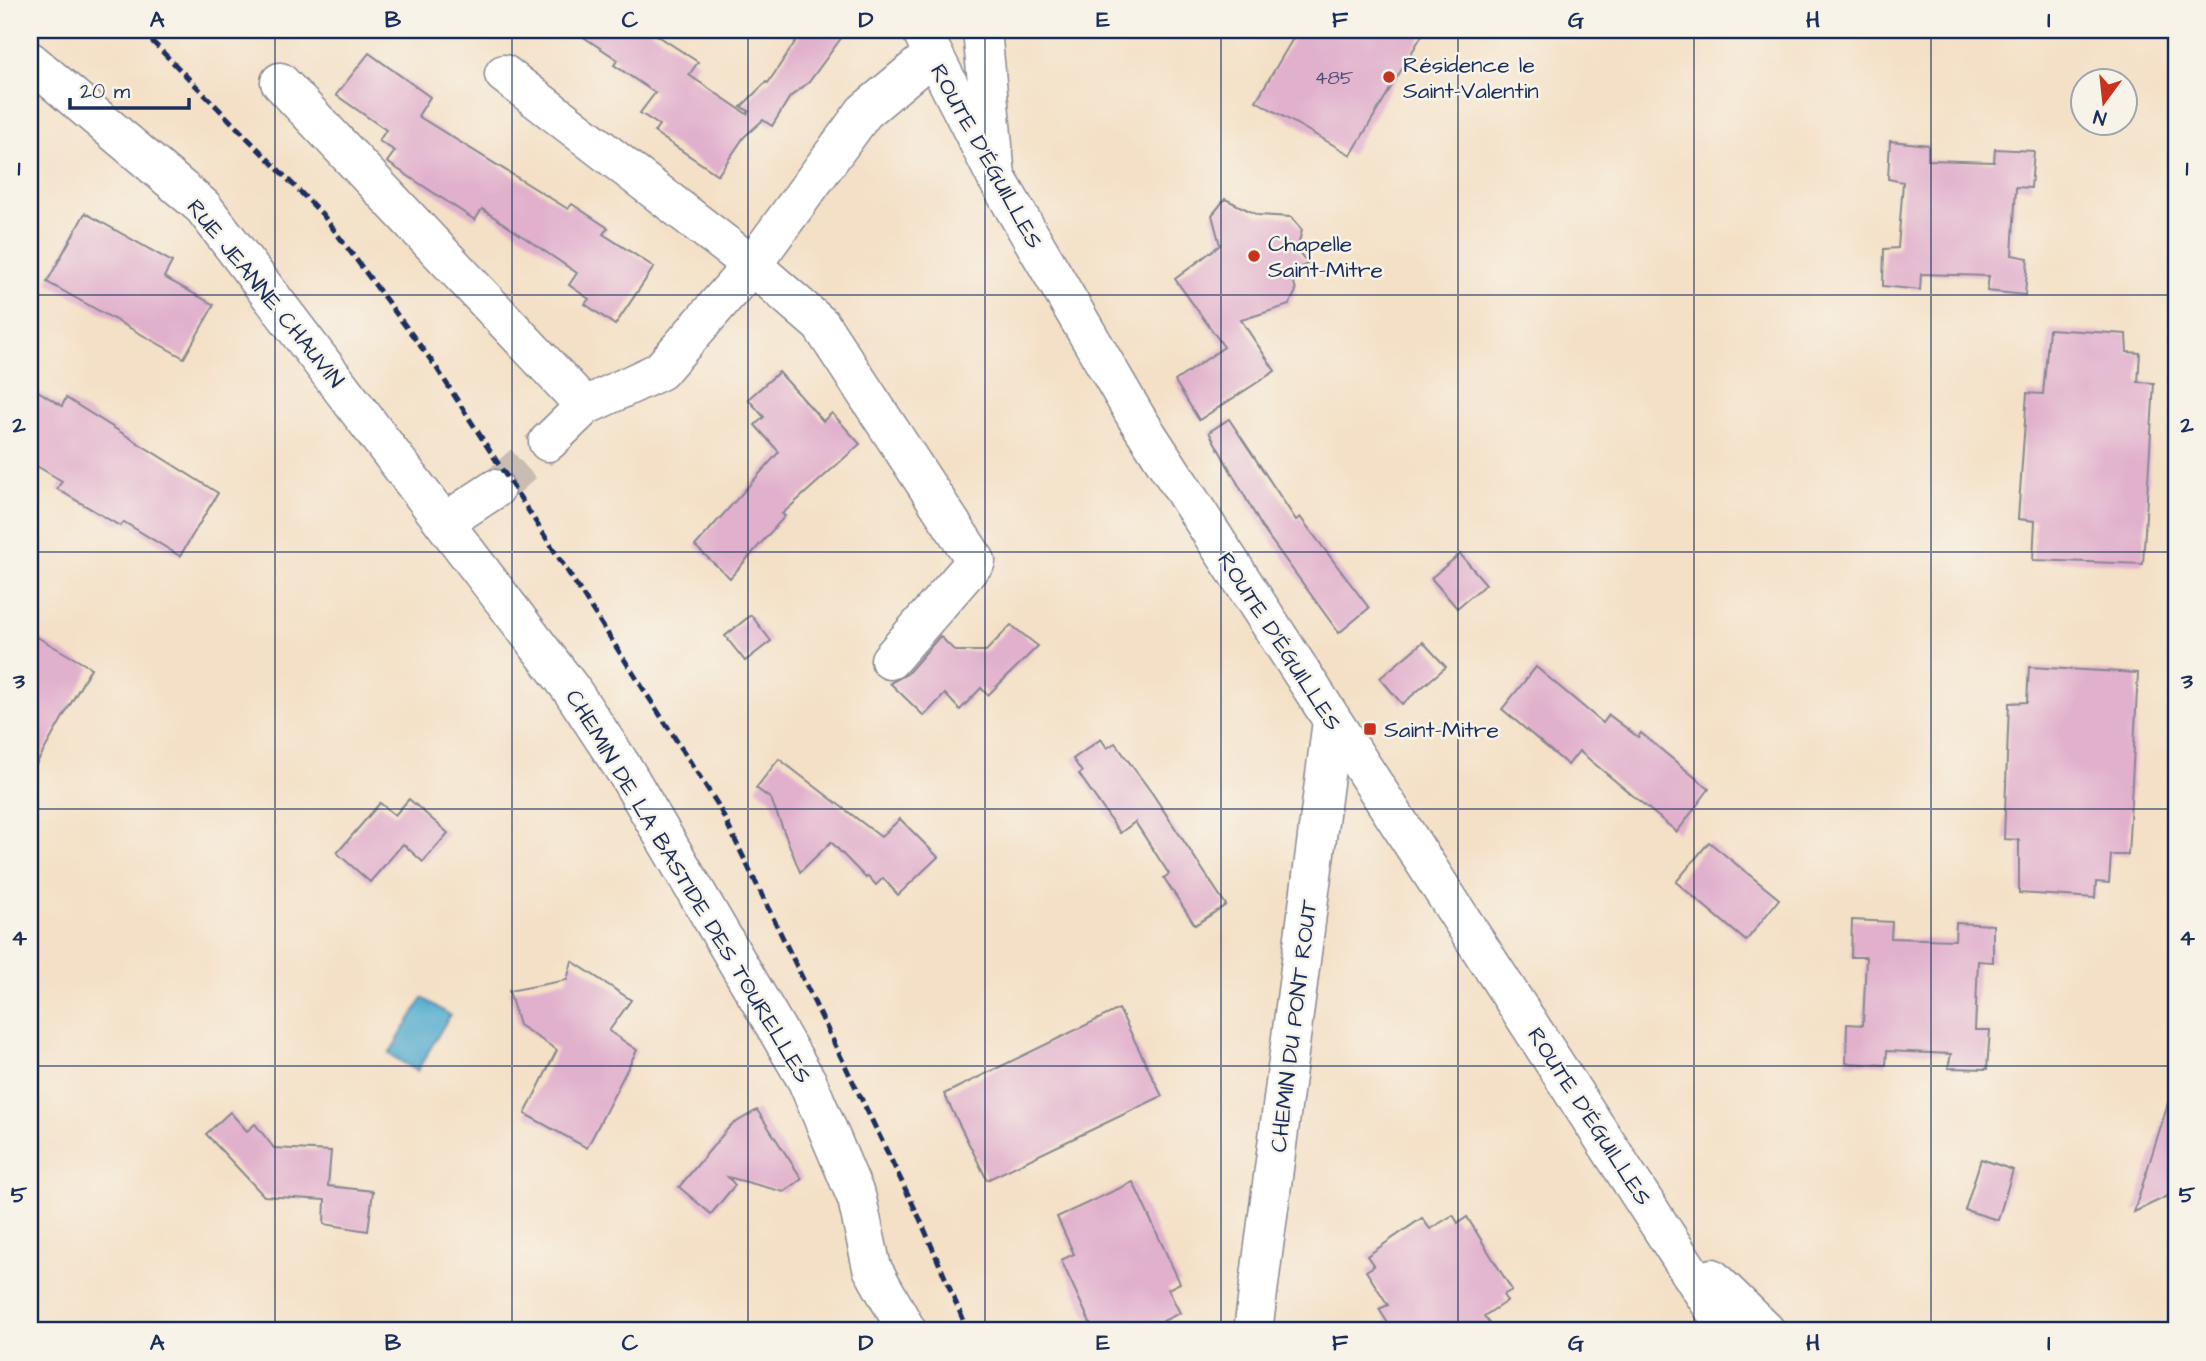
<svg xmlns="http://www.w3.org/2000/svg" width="2206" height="1361" viewBox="0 0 2206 1361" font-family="'Architects Daughter',sans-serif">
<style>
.water{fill:#4faacd;stroke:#356c96;stroke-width:2}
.building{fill:#e1b0cc}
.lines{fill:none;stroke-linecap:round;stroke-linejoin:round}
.minor-tunnel{stroke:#c9bdb1;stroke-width:38;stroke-dasharray:38 19;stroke-linecap:butt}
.minor-casing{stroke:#888892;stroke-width:41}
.tertiary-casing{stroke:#888892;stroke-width:41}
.minor{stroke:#fff;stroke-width:38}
.tertiary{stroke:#fff;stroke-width:38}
.rail{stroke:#1b2f5e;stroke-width:5;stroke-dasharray:10 5;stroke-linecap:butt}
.grid{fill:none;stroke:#1b2f5e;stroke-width:2;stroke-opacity:0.55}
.poi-dot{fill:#c8321e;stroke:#f7f3e8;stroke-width:2.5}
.labels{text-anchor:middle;stroke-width:5;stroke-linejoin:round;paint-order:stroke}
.number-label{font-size:19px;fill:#4c4f7a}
.poi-label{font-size:23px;fill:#1b2f5e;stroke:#f7f3e8;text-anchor:start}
.street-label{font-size:23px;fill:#1b2f5e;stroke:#f7f3e8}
.neatline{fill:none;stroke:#1b2f5e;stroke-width:2.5}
.grid-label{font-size:23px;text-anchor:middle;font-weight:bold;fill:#1b2f5e}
</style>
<rect width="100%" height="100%" fill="#f7f3e8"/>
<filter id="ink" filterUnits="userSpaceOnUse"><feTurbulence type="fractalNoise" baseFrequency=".0143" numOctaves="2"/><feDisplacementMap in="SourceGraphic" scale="14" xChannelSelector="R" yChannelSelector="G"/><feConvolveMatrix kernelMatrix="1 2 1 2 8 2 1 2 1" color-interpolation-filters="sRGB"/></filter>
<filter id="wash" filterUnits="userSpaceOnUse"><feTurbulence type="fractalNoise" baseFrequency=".00686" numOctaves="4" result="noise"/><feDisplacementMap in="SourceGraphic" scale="28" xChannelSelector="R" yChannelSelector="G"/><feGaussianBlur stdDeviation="1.57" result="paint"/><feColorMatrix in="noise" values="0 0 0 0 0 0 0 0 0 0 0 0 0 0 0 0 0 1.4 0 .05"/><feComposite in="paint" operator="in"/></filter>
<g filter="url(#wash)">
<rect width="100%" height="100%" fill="#f4e0c6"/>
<polygon class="water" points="423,998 450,1015 417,1071 389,1054"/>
<g id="blocks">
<g class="building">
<polygon points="573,30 649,30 698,62 689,75 747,114 749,111 741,107 766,82 768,83 803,30 847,30 809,82 790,97 772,126 763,120 744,137 718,175 654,132 659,125 640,113 655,93 614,65 618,60"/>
<polygon points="1298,30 1425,30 1351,155 1256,101"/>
<polygon points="369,53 430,97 418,116 568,209 572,204 608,228 603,234 654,267 615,325 585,304 589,299 569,285 577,273 482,209 475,220 387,162 395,151 379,141 386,130 336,95"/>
<polygon points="1890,141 1928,145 1928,160 1994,162 1995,149 2034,151 2031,188 2016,187 2012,255 2028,258 2025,295 1987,291 1989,276 1921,274 1920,290 1883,286 1884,249 1898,248 1903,182 1888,179"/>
<polygon points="1225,199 1258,215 1291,217 1302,230 1297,250 1308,263 1292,274 1296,291 1289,305 1241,320 1275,371 1199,420 1175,381 1224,347 1175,279 1220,245 1212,215"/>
<polygon points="85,213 172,262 164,277 214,305 184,358 47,282"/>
<polygon points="2049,329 2126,334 2127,352 2140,353 2138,382 2154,383 2143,564 2033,560 2035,521 2018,519 2027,393 2043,394"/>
<polygon points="779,372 823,421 832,413 860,444 782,514 785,516 730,578 695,546 779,452 755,425 764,417 748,399"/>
<polygon points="30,386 62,406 66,398 218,493 180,556 124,522 120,526 57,489 62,481 30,462"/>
<polygon points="1229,419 1296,520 1300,517 1369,608 1339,633 1263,529 1209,432"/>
<polygon points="1460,554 1486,584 1457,608 1431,578"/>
<polygon points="751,615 771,641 745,661 725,636"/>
<polygon points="1011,625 1038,646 988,695 981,688 960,710 945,694 924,716 890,683 907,674 940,636 955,651 986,651"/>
<polygon points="30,633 91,668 30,775"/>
<polygon points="1423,642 1446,667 1402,704 1380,678"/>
<polygon points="1536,667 1603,723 1609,715 1638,737 1641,733 1709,789 1677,832 1579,751 1568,765 1502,709"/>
<polygon points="2029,667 2138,673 2128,855 2111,855 2109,883 2096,882 2095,898 2019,893 2019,840 2004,839 2009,703 2027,702"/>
<polygon points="1101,739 1107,748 1115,743 1152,793 1226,905 1195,925 1164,878 1169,874 1135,822 1120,833 1079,774 1082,772 1073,759"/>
<polygon points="779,759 881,837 900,819 938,857 898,895 883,878 876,885 868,876 866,878 831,842 800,872 771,799 756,788"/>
<polygon points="409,799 448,833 423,862 403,844 370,882 337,853 380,803 395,815"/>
<polygon points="1709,842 1779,899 1746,941 1676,882"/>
<polygon points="1852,920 1892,922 1891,938 1955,940 1956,923 1993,925 1993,962 1978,961 1975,1030 1990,1030 1987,1069 1948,1068 1951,1054 1887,1051 1886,1065 1846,1063 1847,1024 1863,1025 1866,957 1851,957"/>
<polygon points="572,961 631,1000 609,1031 637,1050 587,1148 525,1114 557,1050 519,1025 509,991 567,980"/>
<polygon points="1119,1009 1162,1096 987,1180 944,1094"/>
<polygon points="2169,1100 2176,1101 2176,1185 2172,1194 2134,1212"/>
<polygon points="757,1110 802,1179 784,1192 728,1177 735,1185 711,1214 679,1187 730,1126"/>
<polygon points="230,1112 247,1131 255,1124 274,1148 331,1151 328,1186 373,1191 368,1231 324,1224 325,1200 264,1196 206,1134"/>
<polygon points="1981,1159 2013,1170 1998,1220 1965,1210"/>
<polygon points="1133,1182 1180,1283 1168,1289 1180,1313 1142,1331 1094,1331 1061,1260 1074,1254 1057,1217"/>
<polygon points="1453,1215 1458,1223 1467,1217 1512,1290 1503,1295 1507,1301 1484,1316 1494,1331 1393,1331 1379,1309 1388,1305 1366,1271 1374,1266 1367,1256 1422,1218 1430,1229"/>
</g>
</g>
</g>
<g filter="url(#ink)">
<use href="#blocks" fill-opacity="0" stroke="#888892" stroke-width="2"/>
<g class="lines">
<polyline class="minor-tunnel" points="495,489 548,442"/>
<g class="minor-casing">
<g id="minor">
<polyline points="982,30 996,177"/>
<polyline points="30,61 203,207 571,689 627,774 807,1081 857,1199 872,1268 907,1331"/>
<polyline points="504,74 752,265 821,325 976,561 890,660"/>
<polyline points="280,82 585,406"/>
<polyline points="548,442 585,406 660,371 752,265 864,112 932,55"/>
<polyline points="445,522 495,489"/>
<polyline points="1253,1331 1332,721"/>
</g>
</g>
<g class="tertiary-casing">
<g id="tertiary">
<polyline points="921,30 996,177 1136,417 1728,1331"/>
<polyline points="1712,1278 1766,1331"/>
</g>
</g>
<use href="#minor" class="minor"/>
<use href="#tertiary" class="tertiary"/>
<polyline class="rail" points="141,30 323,215 436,367 718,805 920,1219 968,1331"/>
</g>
</g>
<path class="grid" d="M275,30V1331M512,30V1331M748,30V1331M985,30V1331M1221,30V1331M1458,30V1331M1694,30V1331M1931,30V1331M30,295H2176M30,552H2176M30,809H2176M30,1066H2176"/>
<g class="poi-dot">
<circle cx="1389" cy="77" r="7"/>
<circle cx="1254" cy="256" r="7"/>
<rect x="1363" y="722" width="14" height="14" rx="3.5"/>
</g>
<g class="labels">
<g class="number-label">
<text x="1334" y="84">485</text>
</g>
<g class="poi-label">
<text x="1403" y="72">Résidence le<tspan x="1403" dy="26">Saint-Valentin</tspan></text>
<text x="1268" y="251">Chapelle<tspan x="1268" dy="26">Saint-Mitre</tspan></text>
<text x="1384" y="737">Saint-Mitre</text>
</g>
<g class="street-label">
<text transform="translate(987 156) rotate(61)" y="8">ROUTE D'ÉGUILLES</text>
<text transform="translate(266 293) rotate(51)" y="8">RUE JEANNE CHAUVIN</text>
<text transform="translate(1280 641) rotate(57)" y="8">ROUTE D'ÉGUILLES</text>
<text transform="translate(689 886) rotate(59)" y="8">CHEMIN DE LA BASTIDE DES TOURELLES</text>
<text transform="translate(1293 1026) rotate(-83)" y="8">CHEMIN DU PONT ROUT</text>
<text transform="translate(1590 1116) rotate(57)" y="8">ROUTE D'ÉGUILLES</text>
</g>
</g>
<rect width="2206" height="1361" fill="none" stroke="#f7f3e8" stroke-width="77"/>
<g transform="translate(2104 102) rotate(195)"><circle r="33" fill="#f7f3e8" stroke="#9fa5b1" stroke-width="2"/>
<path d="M0-5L12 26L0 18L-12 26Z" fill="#c8321e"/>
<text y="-10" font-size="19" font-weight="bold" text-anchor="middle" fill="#1b2f5e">N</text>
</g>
<path d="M70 98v10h119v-10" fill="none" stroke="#1b2f5e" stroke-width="3.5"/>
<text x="80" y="98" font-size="21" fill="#1b2f5e" stroke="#f7f3e8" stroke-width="5" paint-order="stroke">20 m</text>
<rect x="38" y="38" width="2130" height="1284" class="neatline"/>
<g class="grid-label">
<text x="157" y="27">A</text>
<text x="393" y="27">B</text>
<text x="630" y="27">C</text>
<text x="866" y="27">D</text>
<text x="1103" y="27">E</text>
<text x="1340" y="27">F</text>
<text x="1576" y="27">G</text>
<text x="1813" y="27">H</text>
<text x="2049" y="27">I</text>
<text x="19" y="175">1</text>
<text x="2187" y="175">1</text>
<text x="19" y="432">2</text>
<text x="2187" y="432">2</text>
<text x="19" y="688">3</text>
<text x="2187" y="688">3</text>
<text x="19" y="945">4</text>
<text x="2187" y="945">4</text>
<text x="19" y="1202">5</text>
<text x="2187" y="1202">5</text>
<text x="157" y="1350">A</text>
<text x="393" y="1350">B</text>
<text x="630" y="1350">C</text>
<text x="866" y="1350">D</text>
<text x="1103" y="1350">E</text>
<text x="1340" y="1350">F</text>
<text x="1576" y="1350">G</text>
<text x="1813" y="1350">H</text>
<text x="2049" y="1350">I</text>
</g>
</svg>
